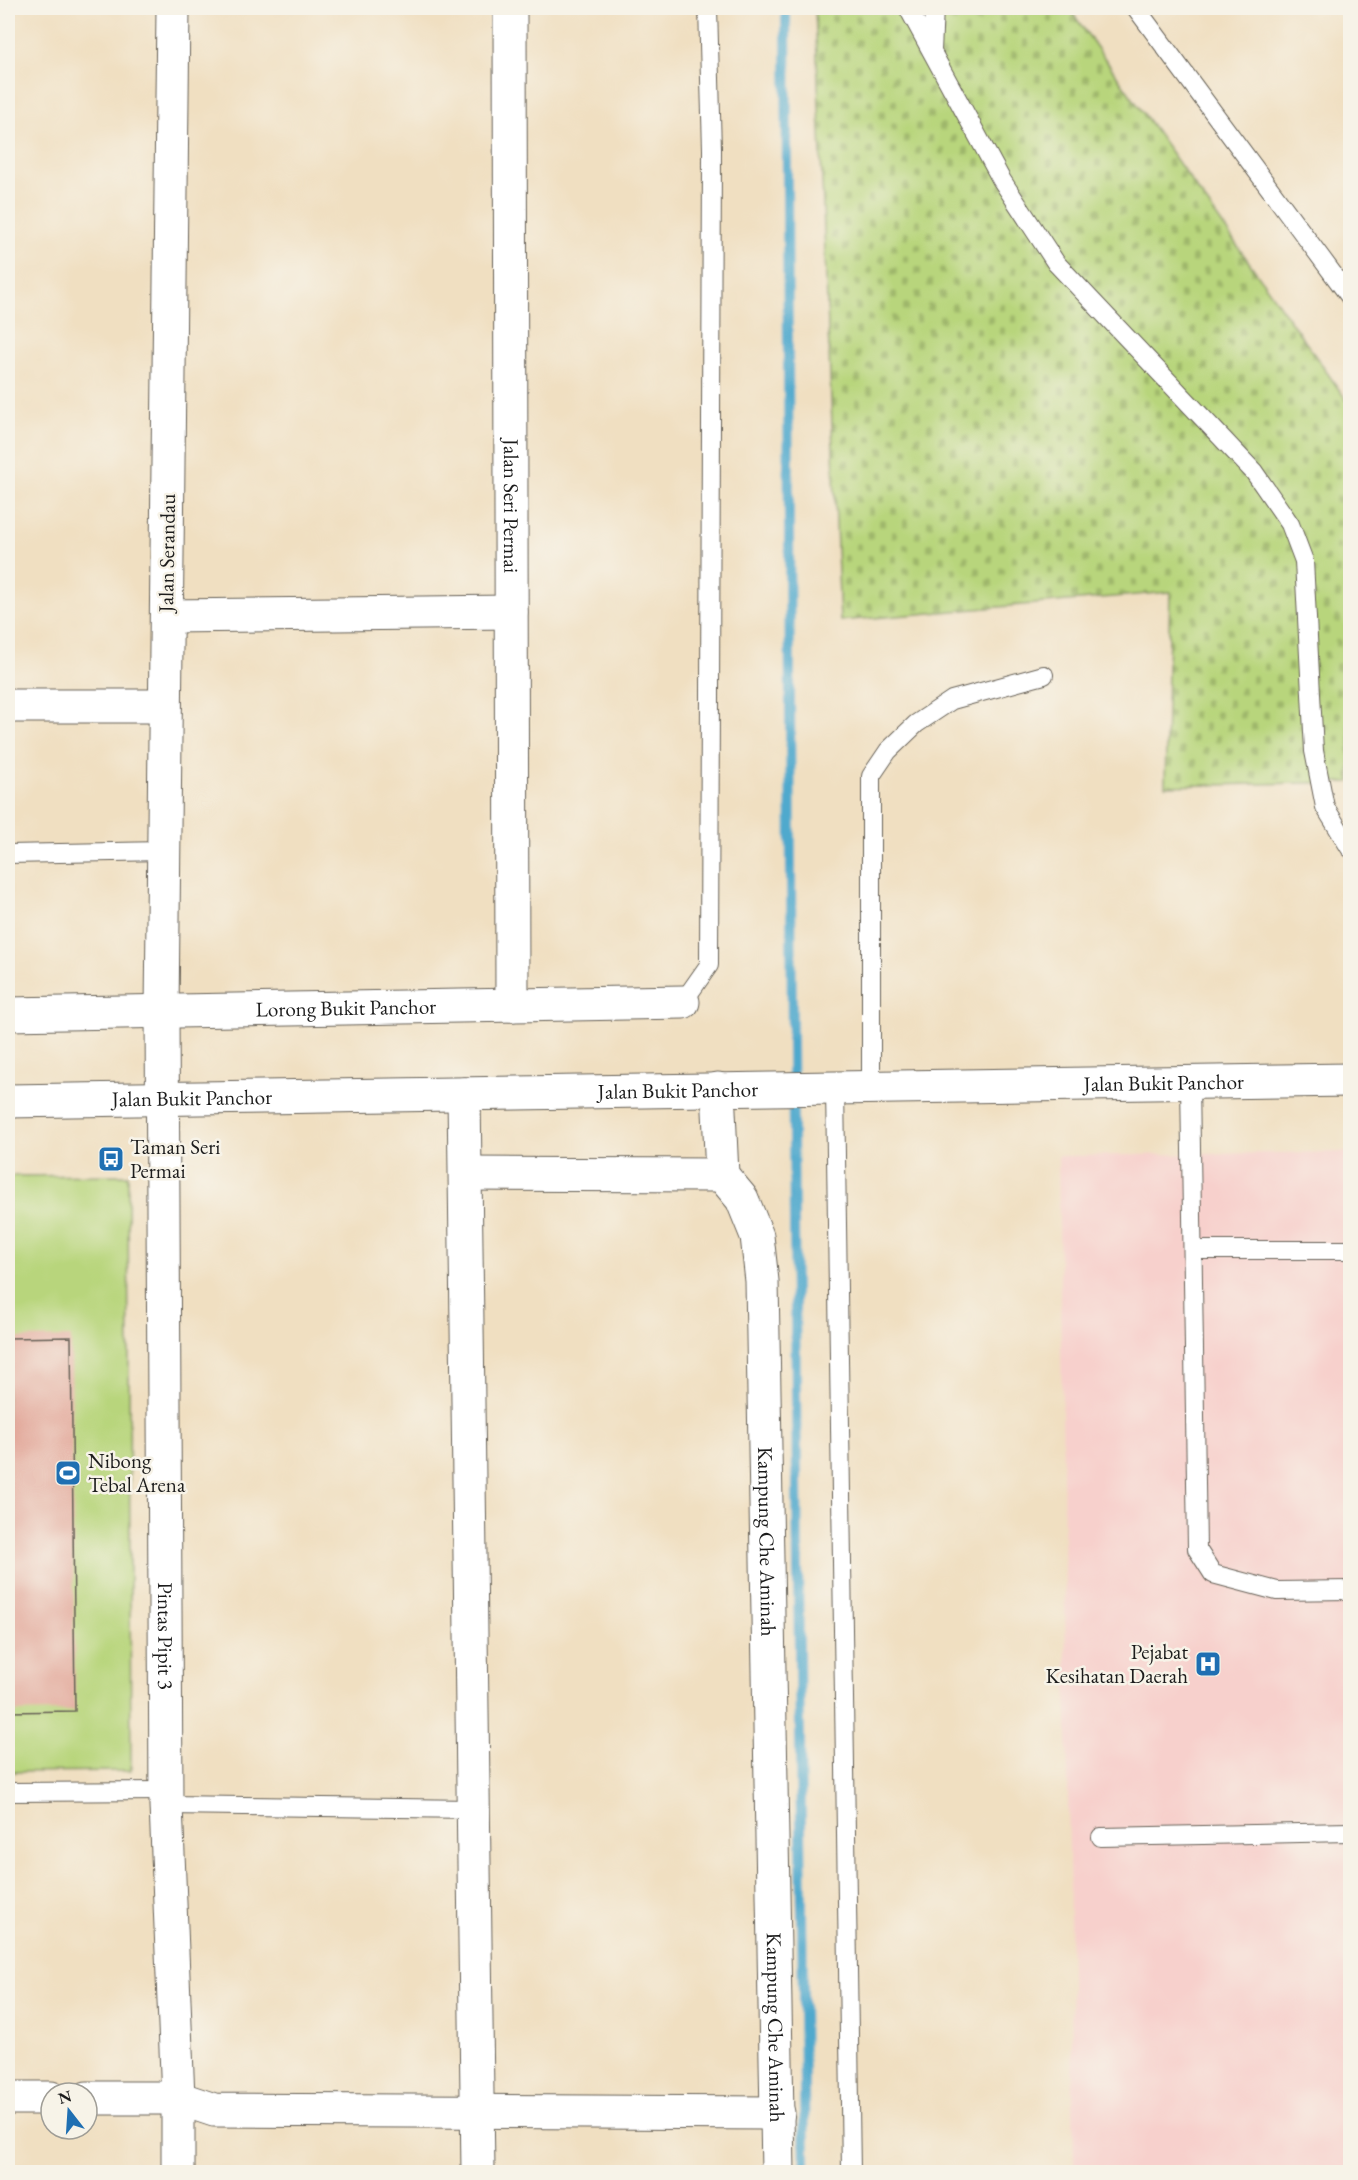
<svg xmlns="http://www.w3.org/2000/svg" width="1358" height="2180" viewBox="0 0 1358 2180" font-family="'EB Garamond',serif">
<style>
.built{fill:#f7d0cc}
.cemetery{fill:url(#cemetery-stones);stroke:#6a784c;stroke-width:1.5}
.pitch{fill:#b8d57c;stroke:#6a784c;stroke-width:1.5}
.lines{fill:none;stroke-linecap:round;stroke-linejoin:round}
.stream{stroke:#4fa9cd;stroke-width:10}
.building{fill:#e2a79a}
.lane-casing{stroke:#666056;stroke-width:20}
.street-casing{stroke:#666056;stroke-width:35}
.secondary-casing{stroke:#666056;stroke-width:35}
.lane{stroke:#fff;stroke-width:18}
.street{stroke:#fff;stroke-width:33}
.secondary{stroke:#fff;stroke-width:33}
.labels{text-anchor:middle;stroke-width:5;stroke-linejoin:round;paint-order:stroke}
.street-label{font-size:21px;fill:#1c1c1c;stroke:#f7f3e8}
.poi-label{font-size:21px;fill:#1c1c1c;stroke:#f7f3e8;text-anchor:start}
</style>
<defs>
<pattern id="cemetery-stones" width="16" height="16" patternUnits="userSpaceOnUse" patternTransform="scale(1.5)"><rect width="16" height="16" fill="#b8d57c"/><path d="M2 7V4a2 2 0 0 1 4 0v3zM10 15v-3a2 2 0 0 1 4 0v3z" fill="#9eb66b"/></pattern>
</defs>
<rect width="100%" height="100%" fill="#f7f3e8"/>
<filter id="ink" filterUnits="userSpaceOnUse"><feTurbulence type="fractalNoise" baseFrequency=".0167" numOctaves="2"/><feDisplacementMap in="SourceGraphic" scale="12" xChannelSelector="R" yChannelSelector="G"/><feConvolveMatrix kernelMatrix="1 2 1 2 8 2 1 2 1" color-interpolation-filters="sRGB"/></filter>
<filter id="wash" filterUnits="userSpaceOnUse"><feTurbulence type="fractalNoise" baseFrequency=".008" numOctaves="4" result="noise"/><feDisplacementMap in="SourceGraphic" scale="24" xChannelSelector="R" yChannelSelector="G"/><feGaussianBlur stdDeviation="1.35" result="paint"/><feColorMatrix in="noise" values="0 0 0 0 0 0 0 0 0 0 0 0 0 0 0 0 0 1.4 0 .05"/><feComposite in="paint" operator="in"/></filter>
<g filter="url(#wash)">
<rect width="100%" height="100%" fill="#f0dfc1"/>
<polygon class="built" points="1350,1152 1350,2172 1074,2172 1058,1156"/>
<polygon class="cemetery" points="815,8 1069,8 1350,405 1350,782 1165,786 1170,592 840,621"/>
<polygon class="pitch" points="128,1175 131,1771 8,1772 8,1176"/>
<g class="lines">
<polyline class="stream" points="786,8 792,1046 805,2172"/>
</g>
<g id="blocks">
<polygon class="building" points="71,1337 75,1711 8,1712 8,1338"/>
</g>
</g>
<g filter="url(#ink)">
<use href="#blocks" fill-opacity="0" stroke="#666056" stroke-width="1.5"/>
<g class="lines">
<g class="lane-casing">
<g id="lane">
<polyline points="908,8 1001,179 1056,263 1254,472 1290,524 1304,561 1314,751 1325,807 1350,848"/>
<polyline points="1136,8 1350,297"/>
<polyline points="932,51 934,8"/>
<polyline points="8,854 164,851"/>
<polyline points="683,1002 709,965 712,150 708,8"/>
<polyline points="1190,1082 1197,1549 1213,1574 1277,1591 1350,1590"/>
<polyline points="871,1087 871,776 888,751 916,724 952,700 1044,675"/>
<polyline points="835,1088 851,2172"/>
<polyline points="1193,1250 1350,1250"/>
<polyline points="8,1792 166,1791"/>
<polyline points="166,1805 473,1809"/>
<polyline points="1101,1837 1350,1832"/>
</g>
</g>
<g class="street-casing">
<g id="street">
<path id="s1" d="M173,8L162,1011L166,1805L178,2098V2172"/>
<path id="s2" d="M510,8L512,1005"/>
<polyline points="167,616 511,612"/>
<polyline points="8,706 165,706"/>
<path id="s3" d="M8,1014L683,1002"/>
<polyline points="718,1089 722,1175"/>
<polyline points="464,1094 478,2172"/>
<path id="s4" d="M467,1174L722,1175L742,1199L757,1236L762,1281L778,2172"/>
<polyline points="8,2098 51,2098"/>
<polyline points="87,2098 178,2098 214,2110 778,2113"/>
</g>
</g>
<g class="secondary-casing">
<g id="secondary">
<path id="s5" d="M8,1101L1350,1080"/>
</g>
</g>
<use href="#lane" class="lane"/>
<use href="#street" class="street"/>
<use href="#secondary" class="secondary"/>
</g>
</g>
<defs>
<g id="bus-square" transform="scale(1.35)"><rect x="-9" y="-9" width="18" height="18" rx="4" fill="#1f6fb2" stroke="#f7f3e8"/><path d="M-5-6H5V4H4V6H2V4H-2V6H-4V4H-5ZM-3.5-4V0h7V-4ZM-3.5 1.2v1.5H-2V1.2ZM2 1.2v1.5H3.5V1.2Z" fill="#fff"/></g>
<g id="stadium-square" transform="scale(1.35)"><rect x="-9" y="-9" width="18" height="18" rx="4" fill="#1f6fb2" stroke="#f7f3e8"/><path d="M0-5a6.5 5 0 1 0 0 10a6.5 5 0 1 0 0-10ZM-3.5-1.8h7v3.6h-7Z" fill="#fff"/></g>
<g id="hospital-square" transform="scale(1.35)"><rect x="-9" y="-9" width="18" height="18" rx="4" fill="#1f6fb2" stroke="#f7f3e8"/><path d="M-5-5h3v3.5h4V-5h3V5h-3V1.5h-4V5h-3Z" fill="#fff"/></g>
</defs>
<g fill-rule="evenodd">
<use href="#bus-square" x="111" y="1159"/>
<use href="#stadium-square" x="68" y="1473"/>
<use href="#hospital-square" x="1208" y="1664"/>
</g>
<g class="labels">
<g class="street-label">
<text dy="7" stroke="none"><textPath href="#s2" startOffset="498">Jalan Seri Permai</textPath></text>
<text transform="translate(167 553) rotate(-89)" y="7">Jalan Serandau</text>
<text dy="7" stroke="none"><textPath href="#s3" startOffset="338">Lorong Bukit Panchor</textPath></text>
<text dy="7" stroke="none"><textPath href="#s5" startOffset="1156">Jalan Bukit Panchor</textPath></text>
<text dy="7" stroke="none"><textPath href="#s5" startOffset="670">Jalan Bukit Panchor</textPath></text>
<text dy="7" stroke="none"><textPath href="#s5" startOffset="184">Jalan Bukit Panchor</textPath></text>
<text dy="7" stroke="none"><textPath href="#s4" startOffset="632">Kampung Che Aminah</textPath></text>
<text dy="7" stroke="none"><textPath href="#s1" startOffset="1628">Pintas Pipit 3</textPath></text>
<text dy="7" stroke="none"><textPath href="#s4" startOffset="1118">Kampung Che Aminah</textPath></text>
</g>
<g class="poi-label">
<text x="130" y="1154">Taman Seri<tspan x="130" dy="24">Permai</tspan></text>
<text x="88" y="1468">Nibong<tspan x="88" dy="24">Tebal Arena</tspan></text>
<text x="1188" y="1659" text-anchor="end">Pejabat<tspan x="1188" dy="24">Kesihatan Daerah</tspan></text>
</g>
</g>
<rect width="1358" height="2180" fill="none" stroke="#f7f3e8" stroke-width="30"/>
<g transform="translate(69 2111) rotate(343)"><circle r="28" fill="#f7f3e8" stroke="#9f9d96" stroke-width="1.5"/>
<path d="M0-4.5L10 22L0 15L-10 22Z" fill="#1f6fb2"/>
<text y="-9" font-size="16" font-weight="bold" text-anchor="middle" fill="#1c1c1c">N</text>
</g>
</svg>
